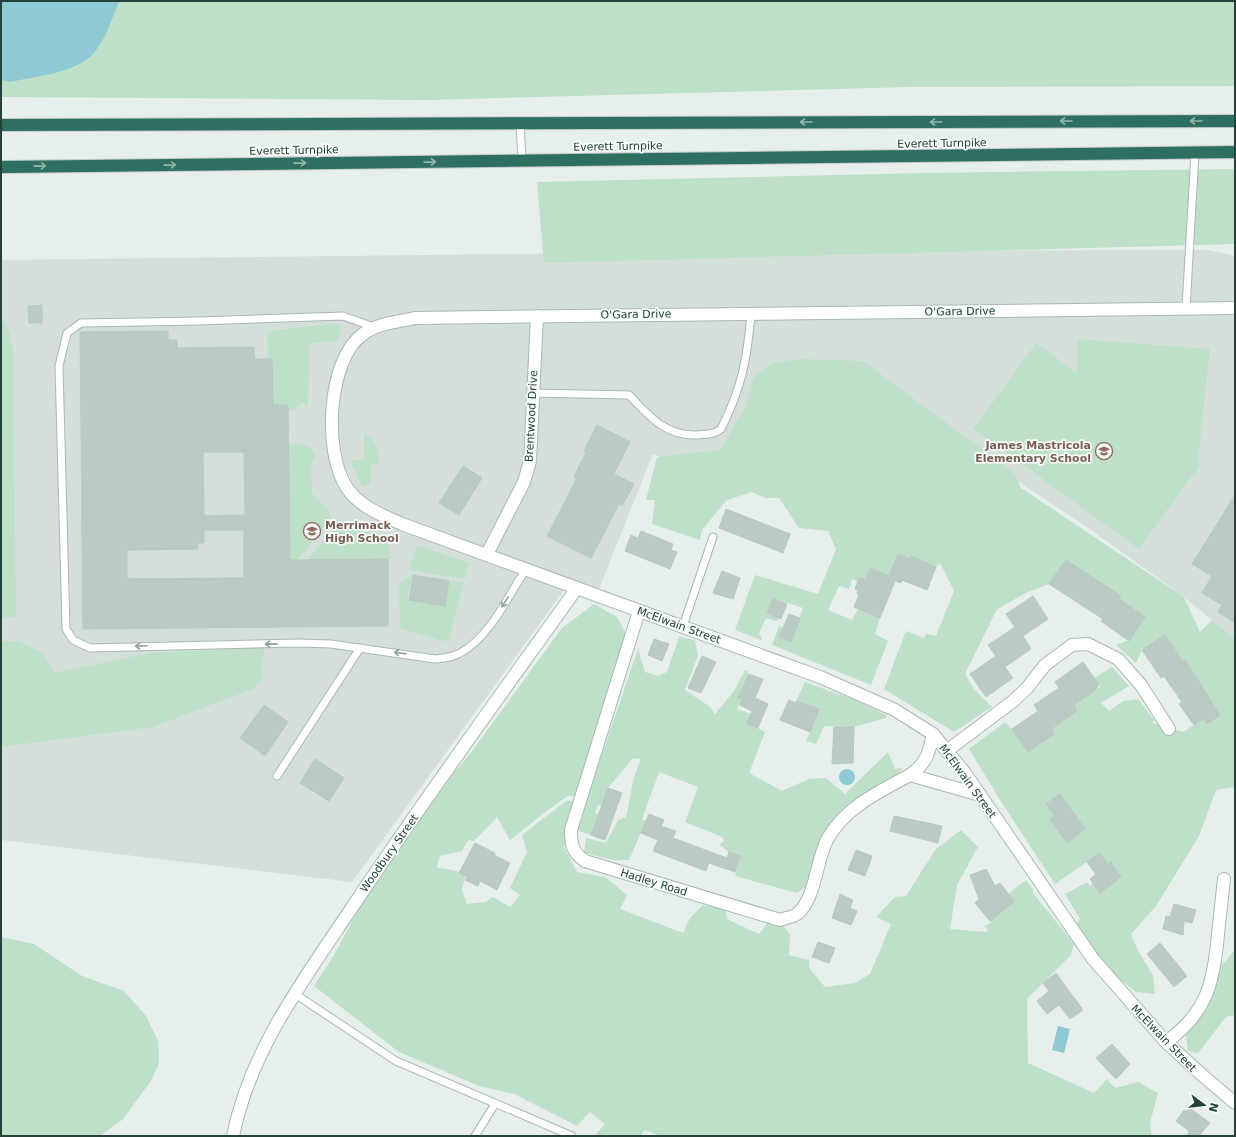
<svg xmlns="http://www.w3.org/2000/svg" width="1236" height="1137" viewBox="0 0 1236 1137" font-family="'DejaVu Sans',sans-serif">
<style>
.built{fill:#d4dfda}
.green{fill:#bfe0c8;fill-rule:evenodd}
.water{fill:#8ec9d4}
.building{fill:#bbcac4;stroke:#b8c9c2;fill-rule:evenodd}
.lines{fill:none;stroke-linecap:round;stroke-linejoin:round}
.lane-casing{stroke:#a8b8b2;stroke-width:9}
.street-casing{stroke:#a8b8b2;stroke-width:14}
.highway-casing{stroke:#c2cac8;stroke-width:14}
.lane{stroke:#fff;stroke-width:7}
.street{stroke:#fff;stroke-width:12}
.highway{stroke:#2f6f62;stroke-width:12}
.oneway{stroke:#93b5ae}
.oneway2{stroke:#92a09c}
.labels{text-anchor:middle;stroke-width:3.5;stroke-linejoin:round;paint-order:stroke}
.street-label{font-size:11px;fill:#24423a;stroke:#f7fbf9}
.education-label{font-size:11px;font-weight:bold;fill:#785e54;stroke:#f7fbf9;text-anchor:end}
</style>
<rect width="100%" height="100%" fill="#e6efeb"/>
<polygon class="built" points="1208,250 1235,256 1235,639 1184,597 1087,527 859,376 726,483 653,454 599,589 572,579 352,882 1,840 1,260 763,251"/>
<g class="green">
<polygon points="1,1 1235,1 1235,86 910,87 428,100 1,97"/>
<polygon points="1235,169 1235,244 544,263 537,182 922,173"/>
<polygon points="1,316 9,332 13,350 16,617 2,617"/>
<polygon points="337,324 341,326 341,332 336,341 310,343 308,405 306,407 304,403 301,403 294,410 288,411 273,405 272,359 268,359 267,332 299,327"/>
<polygon points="1077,339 1210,349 1198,461 1201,463 1198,467 1197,473 1194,473 1139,549 973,429 1036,343 1077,373"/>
<path d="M802,359L863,361L1015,474L1021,488L1184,597L1200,632L1212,620L1235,639V787L1216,790L1199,836L1156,906L1131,934L1138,951L1153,975L1155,994L1136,992L1093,959L1072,929L1080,919L1065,894L1087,882L1090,886L1092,883L1100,893L1121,877L1112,862L1108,865L1100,853L1055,884L1000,800L969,749L1005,722L1012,729L1028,752L1054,734L1051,729L1077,711L1074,705L1100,687L1094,678L1112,667L1129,686L1101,703L1109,711L1123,701L1138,699L1155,721L1151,722L1183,732L1203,719L1207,724L1219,715L1185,660L1182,661L1165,635L1142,650L1136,663L1116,645L1129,640L1119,599L1120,596L1092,577L1049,584L1028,592L997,609L965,674L973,688L992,707L954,732L884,689L906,631L924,638L926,634L936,636L954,591L940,563L936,567L911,556L910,559L898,554L889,576L870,568L865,580L859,578L858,582L852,579L849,589L839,586L828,610L852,620L858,609L880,618L875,634L888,641L871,685L772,645L779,626L783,628L779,637L791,642L803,608L773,598L767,613L779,618L778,621L766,618L759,634L762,638L761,640L735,630L755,575L818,594L836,549L828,531L799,528L779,498H766L752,492L727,500L702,530L700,540L652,524L655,500H646L657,457L720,450L746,406L753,378L771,363ZM1060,794L1085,829L1067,842L1051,819L1055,816L1046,804Z"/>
<path d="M364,433C377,442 380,450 379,464H371C371,472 374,487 362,486L352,466V460H364Z"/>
<polygon points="300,443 312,448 315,457 311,466 312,493 330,512 331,519 294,564 290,577 288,445"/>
<path d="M337,525C350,525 360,535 372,531C390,538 388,542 391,559L310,560V557Z"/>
<polygon points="417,545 469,563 465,579 409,570"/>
<polygon points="406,577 411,578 407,599 445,606 449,581 464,582 449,640 442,641 400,628 399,584"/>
<polygon points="594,604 617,617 630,640 581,797 568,796 553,806 510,840 497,817 474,841 468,840 462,851 440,856 437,867 466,873 462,890 467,904 485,902 493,897 510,907 520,895 510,888 527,852 522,835 566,801 574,801 564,847 577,872 605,877 627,895 620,909 683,933 690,918 703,905 725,909 727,919 759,934 768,922 783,926 790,934 789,955 809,960 809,968 825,987 855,983 870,974 891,924 876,917 895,897 906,896 935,850 961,830 978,847 957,885 950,929 985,932 988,930 985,926 991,923 989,920 1014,902 1008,894 1026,880 1033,889 1033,893 1074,944 1071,955 1027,999 1028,1063 1094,1093 1107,1079 1115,1088 1138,1082 1158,1093 1150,1123 1152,1136 661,1136 645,1130 640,1136 597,1136 596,1134 605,1124 590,1112 577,1126 514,1094 479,1086 399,1052 314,986 334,955 372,885 453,774 469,755 562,628"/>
<polygon points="679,637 695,640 698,655 685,690 709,706 715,714 734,691 745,670 748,671 738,697 742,699 737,709 751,714 758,728 765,732 749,773 782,791 809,779 826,778 845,794 888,752 895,769 903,768 893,780 867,792 846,810 807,886 797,893 735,876 740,856 729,852 720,845 724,840 720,836 685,822 698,787 659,772 642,819 646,821 629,860 613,860 584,853 586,838 606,843 618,820 626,817 634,777 641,759 633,758 608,788 602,806 598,805 595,813 599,814 591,835 576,830 638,649 645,672 658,676 667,672"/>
<polygon points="19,641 44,654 54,673 150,653 265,647 262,663 263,678 253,689 153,727 1,747 1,642"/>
<polygon points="805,682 852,699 886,715 886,718 854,727 824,726 816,744 806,741 819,710 796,701"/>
<polygon points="1,937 34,944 82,976 124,991 146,1016 158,1041 159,1063 151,1081 123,1119 100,1136 1,1136"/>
<polygon points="1235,950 1235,1015 1226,1017 1198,1053 1188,1051 1185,1027 1213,976"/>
</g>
<g class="water">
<path d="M1,1H119C112,19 105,42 91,56C71,74 36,76 10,82L1,80Z"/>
<circle cx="847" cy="777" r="8"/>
<polygon points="1058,1026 1070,1029 1064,1053 1052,1050"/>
</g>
<g class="building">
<polygon points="42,305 42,323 29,323 28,306"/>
<path d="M168,331V340H177V348L254,347L255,359H272L273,405H288L290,560L388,559V626L83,629L80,332ZM203,452H244L245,515L204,516ZM204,530H244V578L127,579V550L198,549V543H204Z"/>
<polygon points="597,425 630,442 614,474 634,484 622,506 619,504 591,558 547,536 577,478 574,477 586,452 584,451"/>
<polygon points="463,466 482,478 459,515 439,503"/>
<polygon points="1235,495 1235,623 1218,612 1222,605 1202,593 1212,576 1192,564"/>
<polygon points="726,509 790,534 783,553 719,528"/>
<polygon points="641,531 673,544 671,550 677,552 670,569 625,551 631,535 638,538"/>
<polygon points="898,554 910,559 911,556 936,567 927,590 902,580 901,583 895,581 880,618 854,607 859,595 857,594 858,591 855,589 859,578 865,580 870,568 889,576"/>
<polygon points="1066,560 1121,596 1119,599 1145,617 1129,641 1101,621 1103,619 1049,584"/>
<polygon points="722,571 740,578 733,599 713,593"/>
<polygon points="413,575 449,581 445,606 409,600"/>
<polygon points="1033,596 1048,619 1023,636 1031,649 1005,667 1013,678 986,697 970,674 996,656 988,645 1015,627 1006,614"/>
<polygon points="773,598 787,604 781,619 767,613"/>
<polygon points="789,614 800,618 791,642 779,637"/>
<polygon points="1165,635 1182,661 1185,660 1220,715 1207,724 1203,719 1194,725 1179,704 1182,702 1164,676 1161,678 1142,650"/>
<polygon points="654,639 669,644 662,661 648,655"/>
<polygon points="702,656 716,662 701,693 688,688"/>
<polygon points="1083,662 1099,685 1094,691 1074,705 1077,711 1051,729 1054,734 1028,752 1012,729 1038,711 1034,705 1059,688 1055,682"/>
<polygon points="748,674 763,679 755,698 768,704 758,728 747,724 752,711 740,705 742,699 738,698"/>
<polygon points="789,700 795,703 796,701 819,709 810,732 780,720"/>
<polygon points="264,705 288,722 265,756 240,738"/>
<polygon points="834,727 854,727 853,763 832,764"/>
<polygon points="315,759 344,778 329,801 300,783"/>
<polygon points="608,788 622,793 605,840 591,835"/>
<polygon points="1060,794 1085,829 1067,843 1050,819 1055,816 1046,804"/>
<polygon points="649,814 664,820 661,826 676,831 673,838 727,858 729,852 740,856 735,872 709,863 706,871 653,851 658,840 641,833"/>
<polygon points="894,816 942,826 938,843 890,831"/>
<polygon points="475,843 495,853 494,855 510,863 497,890 480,881 478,886 465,880 467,877 459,873"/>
<polygon points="856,850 872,856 865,876 848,870"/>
<polygon points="1100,853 1108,865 1111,862 1121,877 1100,893 1090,879 1096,874 1087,862"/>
<polygon points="986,869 995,886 1000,883 1014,902 990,921 975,903 979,899 970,875"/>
<polygon points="840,894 853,900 850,908 857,911 851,925 832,918"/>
<polygon points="1174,904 1196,910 1192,923 1184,921 1183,935 1163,929 1166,916 1170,917"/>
<polygon points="818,942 835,948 829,963 812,957"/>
<polygon points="1160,943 1187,976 1174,987 1147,954"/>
<polygon points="1056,973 1083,1010 1070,1019 1059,1005 1047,1014 1037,1001 1049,991 1043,983"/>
<polygon points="1112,1044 1130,1064 1116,1079 1096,1058"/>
<polygon points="1187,1106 1210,1123 1199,1136 1187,1136 1189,1131 1176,1121"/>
</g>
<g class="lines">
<g class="lane-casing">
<g id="lane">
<polyline points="520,123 522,160"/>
<polyline points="1186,308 1195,153"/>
<path d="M374,327L343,316L199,321L81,323L67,333L59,366L66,629L73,640L90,648L298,643L331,644L435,659C445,658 454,657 462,652C491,635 508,596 526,569"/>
<path d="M533,393L629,395C649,416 665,436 697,435C706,434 713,435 721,429C742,387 747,360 751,314"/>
<polyline points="683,626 713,537"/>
<polyline points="277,776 360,648"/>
<polyline points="295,994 396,1061 572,1136"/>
<polyline points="475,1136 495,1104"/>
</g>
</g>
<g class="street-casing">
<g id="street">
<path d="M1235,308L415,318C398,322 377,323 363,334C327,360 323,453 347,488C360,507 382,515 402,524L820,677L895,710L933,734L965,773L1093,959L1166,1042L1202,1075L1235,1103"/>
<polyline points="487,554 524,482 530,461 537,316"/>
<path d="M639,611L571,830C571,845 572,852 585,861L780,920C785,918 793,917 797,914C816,899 816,859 828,838C846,807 880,791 910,775L980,795"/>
<polyline points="948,750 1012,702 1027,688 1045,665 1072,645 1088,644 1118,659 1141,685 1169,729"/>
<path d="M910,775C927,763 929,753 933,734"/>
<path d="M1166,1042C1207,1013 1214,982 1218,934C1220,916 1222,898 1224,879"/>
<path d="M233,1136C250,1050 305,978 353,906C425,798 502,693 577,588"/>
</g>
</g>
<g class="highway-casing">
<g id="highway">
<polyline points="1,125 1235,121"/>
<polyline points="1,167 1235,152"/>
</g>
</g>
<use href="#lane" class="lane"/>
<use href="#street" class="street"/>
<use href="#highway" class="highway"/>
</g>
<defs><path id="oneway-shaft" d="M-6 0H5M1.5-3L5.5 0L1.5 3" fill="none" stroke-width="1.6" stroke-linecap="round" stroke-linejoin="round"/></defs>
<g class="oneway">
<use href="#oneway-shaft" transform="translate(1066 121) rotate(180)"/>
<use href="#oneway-shaft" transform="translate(1196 121) rotate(180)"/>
<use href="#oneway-shaft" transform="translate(806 122) rotate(180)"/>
<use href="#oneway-shaft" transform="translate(936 122) rotate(180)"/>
<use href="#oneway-shaft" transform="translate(430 162) rotate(-1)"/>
<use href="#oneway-shaft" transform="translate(300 163) rotate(-1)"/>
<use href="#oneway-shaft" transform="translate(170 165) rotate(-1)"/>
<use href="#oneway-shaft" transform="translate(40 166) rotate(-1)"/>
</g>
<g class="oneway2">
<use href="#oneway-shaft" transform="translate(505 602) rotate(122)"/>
<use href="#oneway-shaft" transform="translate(271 644) rotate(179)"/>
<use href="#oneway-shaft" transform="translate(141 646) rotate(178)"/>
<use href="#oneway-shaft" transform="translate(400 653) rotate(-172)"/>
</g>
<defs>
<g id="school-ring" transform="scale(0.9)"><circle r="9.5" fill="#f7fbf9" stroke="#8d6e63" stroke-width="1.5"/><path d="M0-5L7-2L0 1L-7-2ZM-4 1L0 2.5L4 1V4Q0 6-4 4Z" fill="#8d6e63"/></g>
</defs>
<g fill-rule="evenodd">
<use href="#school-ring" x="1104" y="451"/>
<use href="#school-ring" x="312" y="531"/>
</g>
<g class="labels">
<g class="street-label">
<text transform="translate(942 143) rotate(-1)" y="4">Everett Turnpike</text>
<text transform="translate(618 146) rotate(-1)" y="4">Everett Turnpike</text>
<text transform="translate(294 150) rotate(-1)" y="4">Everett Turnpike</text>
<text transform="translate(960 311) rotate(-1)" y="4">O'Gara Drive</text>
<text transform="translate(636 314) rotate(-1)" y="4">O'Gara Drive</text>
<text transform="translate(531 416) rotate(-87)" y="4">Brentwood Drive</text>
<text transform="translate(679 625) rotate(20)" y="4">McElwain Street</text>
<text transform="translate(968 781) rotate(54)" y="4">McElwain Street</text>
<text transform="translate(389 853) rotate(-55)" y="4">Woodbury Street</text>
<text transform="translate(654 882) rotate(17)" y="4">Hadley Road</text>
<text transform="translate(1164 1038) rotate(46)" y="4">McElwain Street</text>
</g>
<g class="education-label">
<text x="1091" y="449">James Mastricola<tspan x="1091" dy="13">Elementary School</tspan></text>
<text x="325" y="529" text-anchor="start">Merrimack<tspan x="325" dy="13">High School</tspan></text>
</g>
</g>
<rect width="1236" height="1137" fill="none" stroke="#24423a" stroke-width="4"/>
<g transform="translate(1204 1105) rotate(105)" stroke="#f7fbf9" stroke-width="3" paint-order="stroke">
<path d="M0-3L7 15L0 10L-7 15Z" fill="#24423a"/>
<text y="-6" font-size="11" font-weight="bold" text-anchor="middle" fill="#24423a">N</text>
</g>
</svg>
